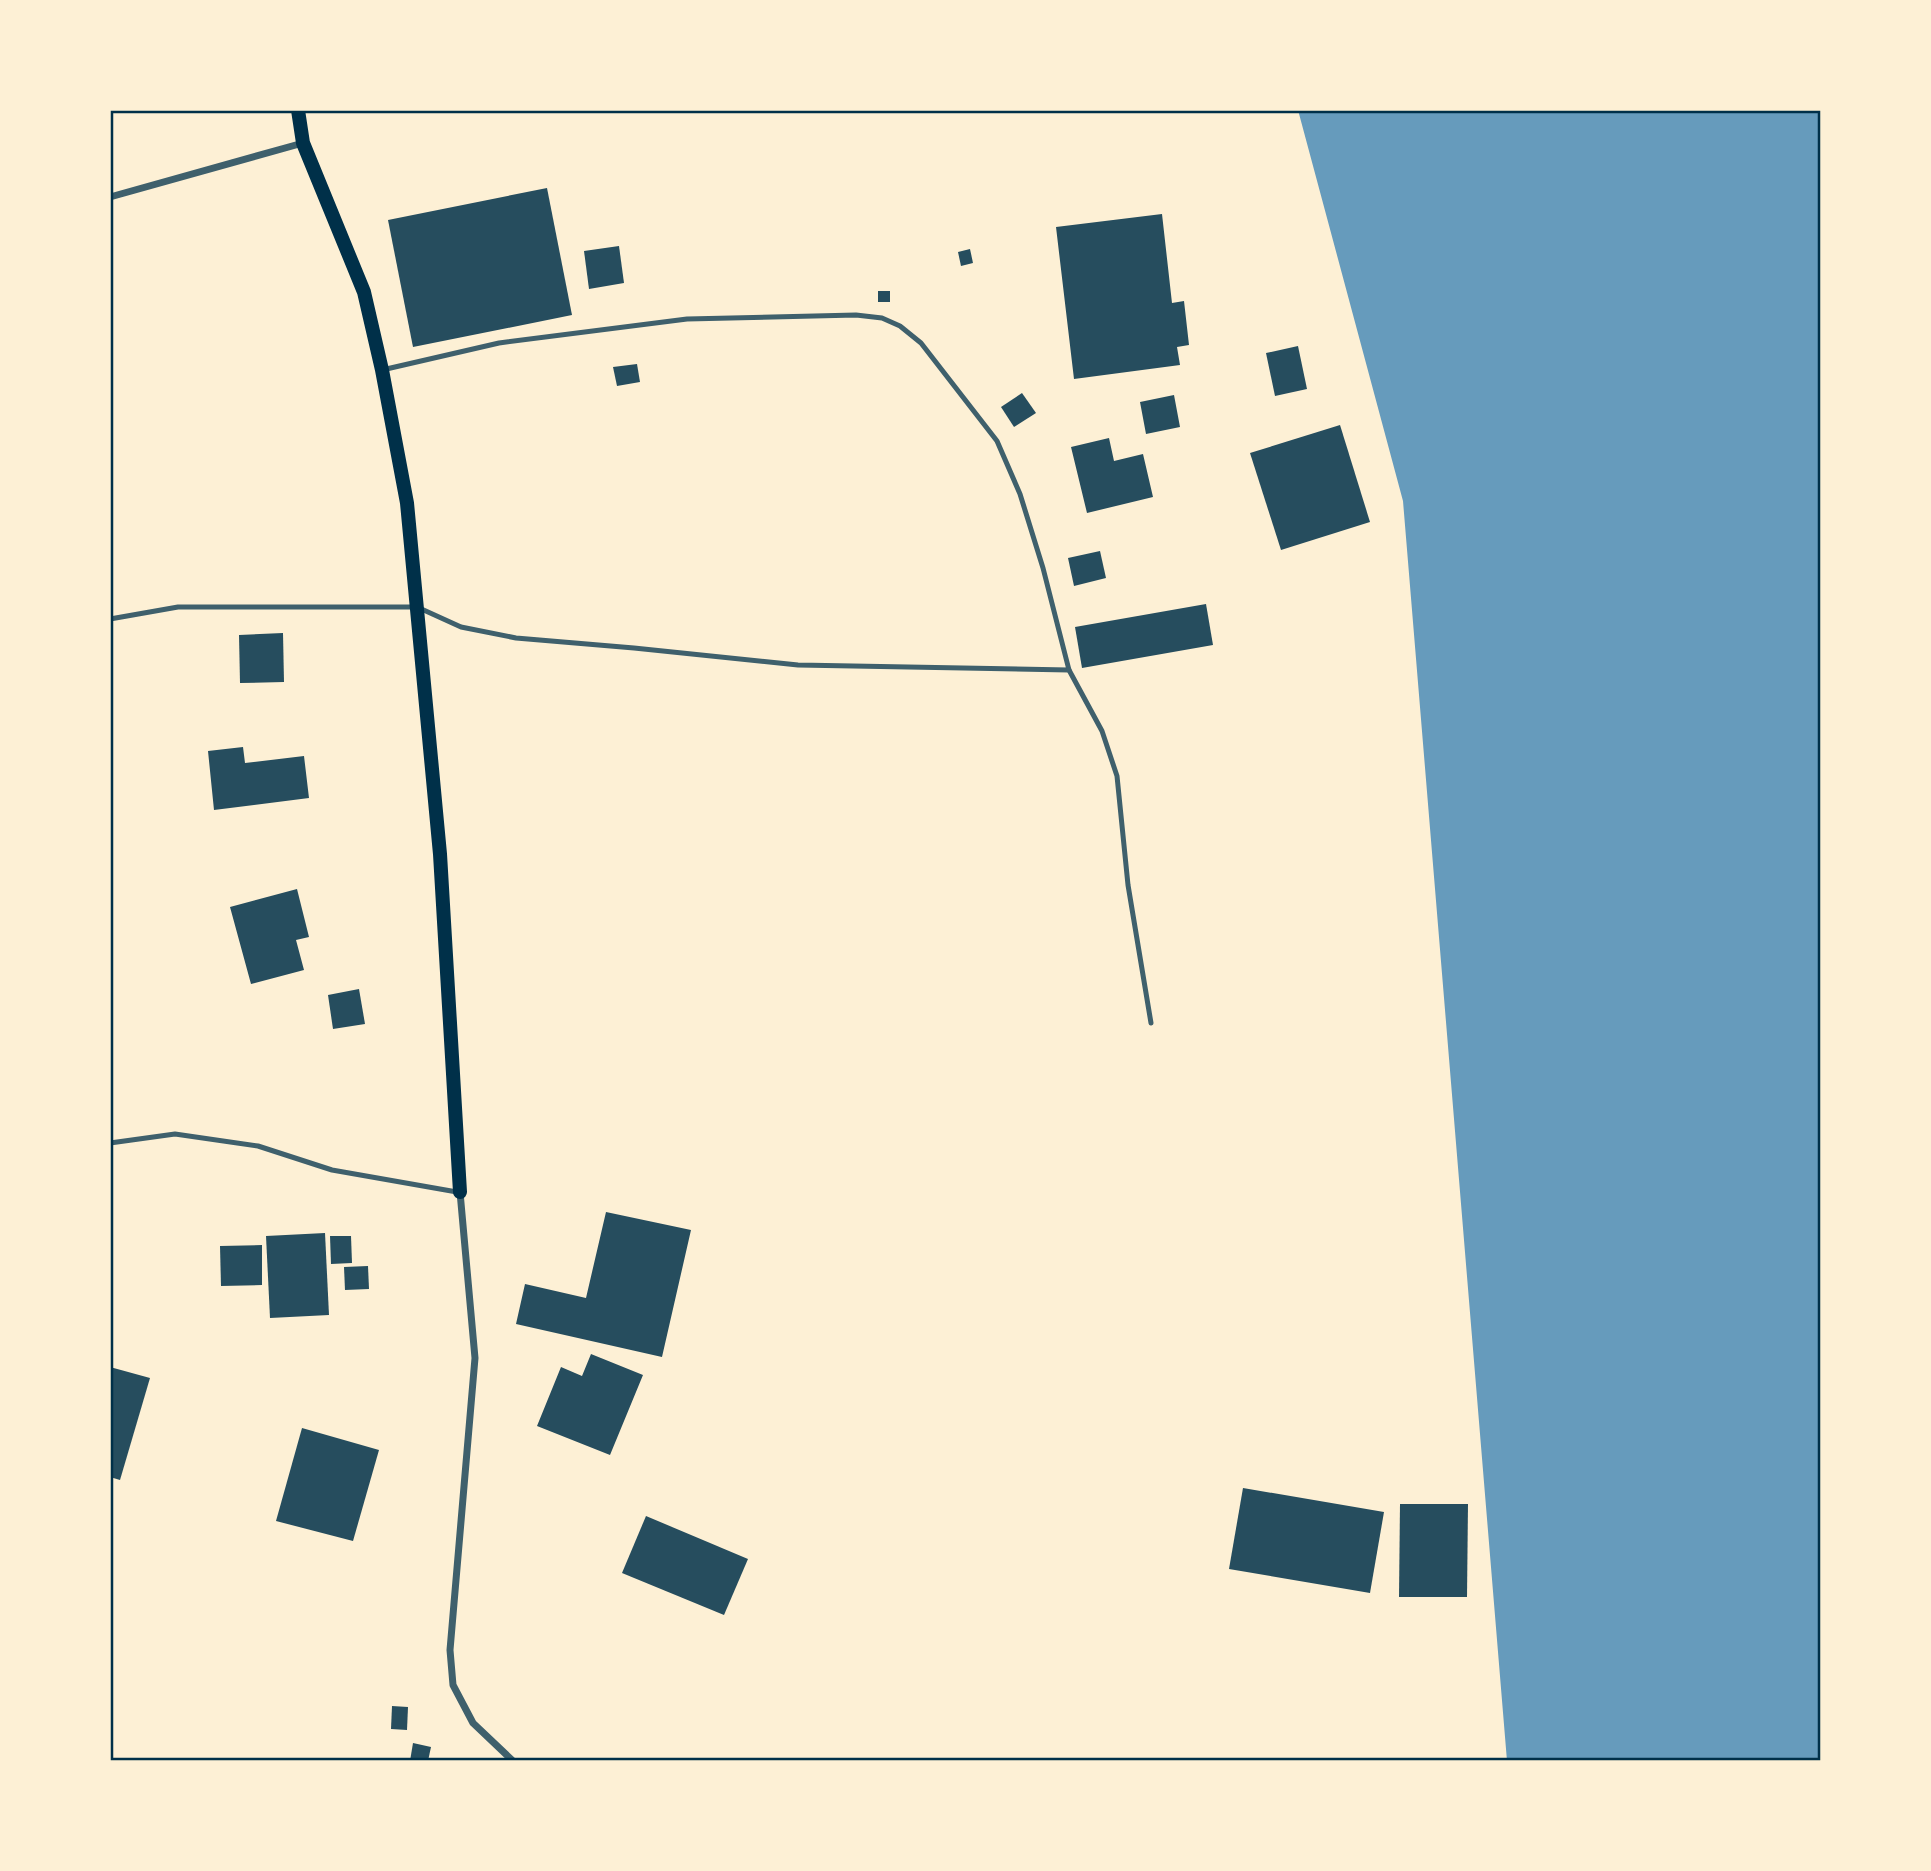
<svg xmlns="http://www.w3.org/2000/svg" width="1931" height="1871" viewBox="0 0 1931 1871" font-family="'Golos Text',sans-serif">
<style>
.water{fill:#669bbc}
.building{fill:#264d5e}
.lines{fill:none;stroke-linecap:round;stroke-linejoin:round}
.service{stroke:#3f606c;stroke-width:5}
.minor{stroke:#3f606c;stroke-width:7}
.secondary{stroke:#003049;stroke-width:14}
.neatline{fill:none;stroke:#003049;stroke-width:2.5}
</style>
<rect width="100%" height="100%" fill="#fdf0d5"/>
<polygon class="water" points="1298,110 1821,110 1821,1761 1507,1761 1403,501"/>
<g class="building">
<polygon points="547,188 572,315 413,347 388,220"/>
<polygon points="1162,214 1172,303 1184,301 1189,345 1177,347 1180,365 1074,379 1056,227"/>
<polygon points="619,246 624,283 589,289 584,251"/>
<polygon points="970,249 973,263 961,266 958,252"/>
<rect x="878" y="291" width="12" height="11"/>
<polygon points="1298,346 1307,389 1275,396 1266,353"/>
<polygon points="637,364 640,382 617,386 613,367"/>
<polygon points="1022,393 1036,413 1014,427 1001,407"/>
<polygon points="1174,395 1180,427 1146,434 1140,402"/>
<polygon points="1340,425 1370,522 1281,550 1250,453"/>
<polygon points="1109,438 1114,461 1143,454 1153,497 1087,513 1071,447"/>
<polygon points="1100,551 1106,578 1074,586 1068,558"/>
<polygon points="1206,604 1213,645 1082,668 1075,627"/>
<polygon points="283,633 284,682 240,683 239,635"/>
<polygon points="243,747 245,763 304,756 309,798 214,810 208,751"/>
<polygon points="297,889 309,937 296,940 304,970 251,984 230,907"/>
<polygon points="359,989 365,1024 333,1029 328,995"/>
<polygon points="606,1212 691,1230 662,1357 516,1324 525,1284 586,1298"/>
<polygon points="325,1233 329,1315 270,1318 266,1236"/>
<polygon points="330,1236 351,1236 352,1263 331,1264"/>
<polygon points="262,1245 262,1285 221,1286 220,1246"/>
<polygon points="368,1266 369,1289 345,1290 344,1267"/>
<polygon points="591,1354 643,1375 610,1455 537,1426 561,1367 582,1376"/>
<polygon points="110,1367 150,1378 120,1480 110,1477"/>
<polygon points="302,1428 379,1450 353,1541 276,1521"/>
<polygon points="1243,1488 1384,1512 1370,1593 1229,1569"/>
<polygon points="1400,1504 1468,1504 1467,1597 1399,1597"/>
<polygon points="646,1516 748,1559 724,1615 622,1573"/>
<polygon points="392,1706 408,1707 407,1730 391,1729"/>
<polygon points="413,1743 431,1747 428,1761 410,1761"/>
</g>
<g class="lines">
<g class="service">
<polyline points="110,619 178,607 417,607 461,627 516,638 634,648 798,665 1069,670 1043,568 1020,494 997,441 921,343 900,326 882,318 856,315 687,319 499,343 382,370"/>
<polyline points="1069,670 1102,731 1117,776 1128,885 1151,1023"/>
<polyline points="110,1143 175,1134 258,1146 332,1170 457,1192"/>
</g>
<g class="minor">
<polyline points="110,197 303,143"/>
<polyline points="460,1192 475,1358 450,1650 453,1685 473,1723 513,1761"/>
</g>
<polyline class="secondary" points="298,110 303,143 364,292 382,370 407,503 440,854 460,1192"/>
</g>
<rect width="1931" height="1871" fill="none" stroke="#fdf0d5" stroke-width="224"/>
<rect x="112" y="112" width="1707" height="1647" class="neatline"/>
</svg>
